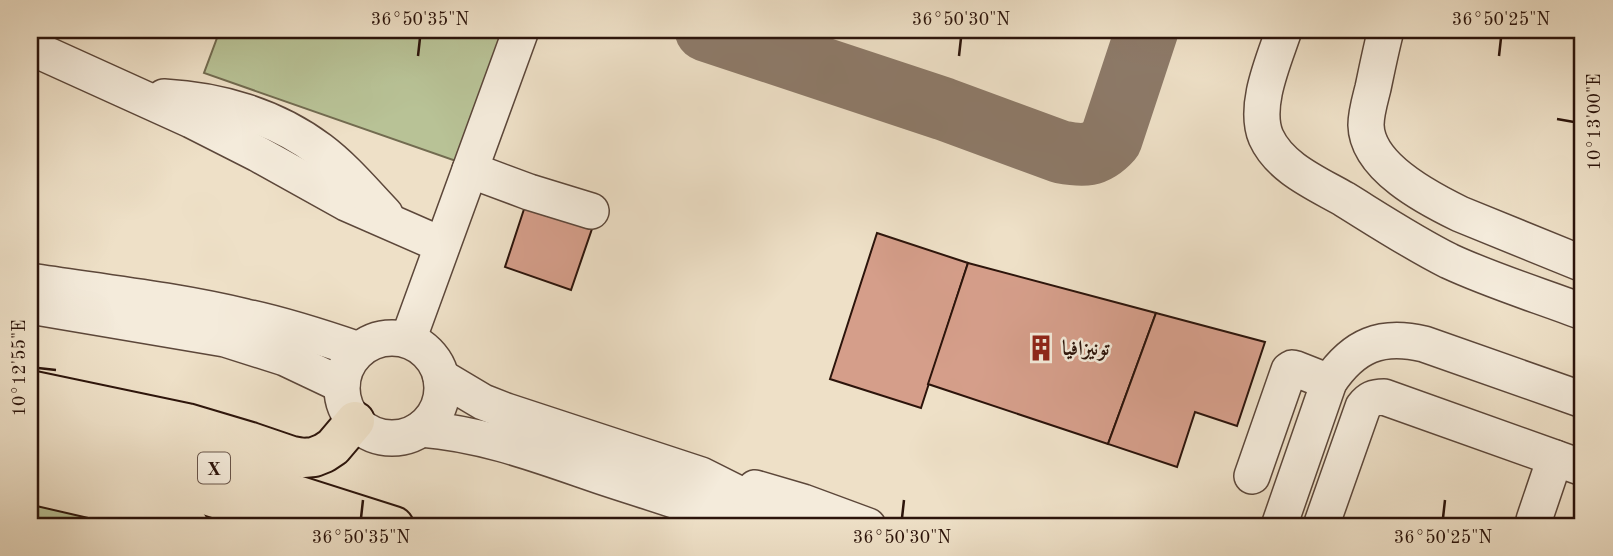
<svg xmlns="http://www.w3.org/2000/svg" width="1613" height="556" viewBox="0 0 1613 556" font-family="'Old Standard TT',Amiri,serif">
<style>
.green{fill:#b8c296;stroke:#726b50;stroke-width:2}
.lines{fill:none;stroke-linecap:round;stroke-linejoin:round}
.taxiway{stroke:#8d7a69;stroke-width:63}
.building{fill:#d59e8a;stroke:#2c140b;stroke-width:2}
.minor-casing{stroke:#5c473a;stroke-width:38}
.highway-casing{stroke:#2c140b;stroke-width:42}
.minor{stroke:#f4ebdb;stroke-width:35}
.highway{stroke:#eee0c7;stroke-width:38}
.ticks{fill:none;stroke:#2c140b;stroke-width:2.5}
.labels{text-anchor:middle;stroke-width:5;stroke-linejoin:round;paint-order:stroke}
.shield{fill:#f4ebdb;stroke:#685449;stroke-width:2}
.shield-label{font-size:19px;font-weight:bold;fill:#2c140b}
.poi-label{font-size:21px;font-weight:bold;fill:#2c140b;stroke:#f4ebdb;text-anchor:start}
.neatline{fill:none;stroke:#2c140b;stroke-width:2.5}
.ticks-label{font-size:18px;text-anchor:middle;fill:#2c140b}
</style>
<rect width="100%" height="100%" fill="#eee0c7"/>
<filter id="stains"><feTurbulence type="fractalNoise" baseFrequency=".00286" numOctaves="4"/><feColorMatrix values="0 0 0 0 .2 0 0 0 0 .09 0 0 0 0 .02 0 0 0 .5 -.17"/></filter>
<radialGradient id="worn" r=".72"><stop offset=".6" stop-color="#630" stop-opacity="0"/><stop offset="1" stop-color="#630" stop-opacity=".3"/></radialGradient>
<g class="green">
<polygon points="220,30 503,30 456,161 204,73"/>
<polygon points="30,491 75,505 90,526 30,526"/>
</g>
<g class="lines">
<path class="taxiway" d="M706,30L944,109L1061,152C1083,156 1095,157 1111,139L1147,30"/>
</g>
<g class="building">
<polygon points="527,200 594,223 571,290 505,267"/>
<polygon points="877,233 968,263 921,408 830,379"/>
<polygon points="968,263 1156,313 1108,444 928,384"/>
<polygon points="1156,313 1265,342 1237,426 1195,412 1177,467 1108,444"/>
</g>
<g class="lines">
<g class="minor-casing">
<g id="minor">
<path d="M1284,30C1274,60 1253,106 1266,137C1280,168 1316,183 1344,199C1378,220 1413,243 1449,261C1492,281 1538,295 1583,312"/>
<path d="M1386,30C1381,49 1377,69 1373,88C1370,100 1366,113 1366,125C1367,167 1427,198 1460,214L1583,264"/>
<polyline points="30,47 191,120 258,154 346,203 442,245"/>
<path d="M164,97C219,100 275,116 320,150C344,168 364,192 385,214"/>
<polyline points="470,170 529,192 591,211"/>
<path d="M30,281C102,292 175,300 246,317C284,325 321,337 359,350"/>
<polyline points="30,306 225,339 285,358 342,385"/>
<circle cx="392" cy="388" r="50"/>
<polyline points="408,340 521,30"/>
<polyline points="441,377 483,402 506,411 701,475 771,510 793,526"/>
<path d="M421,429C486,434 544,457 606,478C651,493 698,506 741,526"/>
<polyline points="1252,476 1289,370 1292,368 1296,369 1329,382"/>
<polyline points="755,488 803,502 868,526"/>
<polyline points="1534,520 1555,458"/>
<path d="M1279,526L1329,382C1354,345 1381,334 1424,344L1583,400"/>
<path d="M1321,526L1363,407C1369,399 1374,397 1384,397L1583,468"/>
</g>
</g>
<g class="highway-casing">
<g id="highway">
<polyline points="30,390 187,423 251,442 292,456 303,458 314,457 324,453 333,447 355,421"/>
<polyline points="30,424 123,443 174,456 394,526"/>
<polyline points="30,453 90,463 148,477 304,526"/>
<polyline points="30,484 95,499 189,526"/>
</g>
</g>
<use href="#minor" class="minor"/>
<use href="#highway" class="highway"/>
</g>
<path class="ticks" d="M418,56L420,38M959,56L961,38M1499,56L1501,38M1557,119L1574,122M38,368L56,370M361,518L363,500M902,518L904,500M1443,518L1445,500"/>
<defs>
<g id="building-bare" transform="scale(2.1)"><path d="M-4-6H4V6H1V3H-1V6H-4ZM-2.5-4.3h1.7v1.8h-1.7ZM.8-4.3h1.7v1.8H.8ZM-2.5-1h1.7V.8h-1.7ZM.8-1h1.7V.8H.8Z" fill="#8f2418" stroke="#f4ebdb" stroke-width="2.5" paint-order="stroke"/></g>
</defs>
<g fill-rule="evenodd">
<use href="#building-bare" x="1041" y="348"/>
</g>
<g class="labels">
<rect class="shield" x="198" y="452.5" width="32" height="31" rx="5"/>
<g class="shield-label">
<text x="214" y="475">X</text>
</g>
<g class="poi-label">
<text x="1062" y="355">تونيزافيا</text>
</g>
</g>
<rect width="1613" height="556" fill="none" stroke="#eee0c7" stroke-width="77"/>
<rect x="38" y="38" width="1536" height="480" class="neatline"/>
<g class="ticks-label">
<text x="420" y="25">36°50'35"N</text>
<text x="961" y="25">36°50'30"N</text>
<text x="1501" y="25">36°50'25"N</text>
<text transform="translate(1594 122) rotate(-90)" y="6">10°13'00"E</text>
<text transform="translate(19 368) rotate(-90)" y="6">10°12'55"E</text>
<text x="361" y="543">36°50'35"N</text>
<text x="902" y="543">36°50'30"N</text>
<text x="1443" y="543">36°50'25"N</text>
</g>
<rect width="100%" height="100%" filter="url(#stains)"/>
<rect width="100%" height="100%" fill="url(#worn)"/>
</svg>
